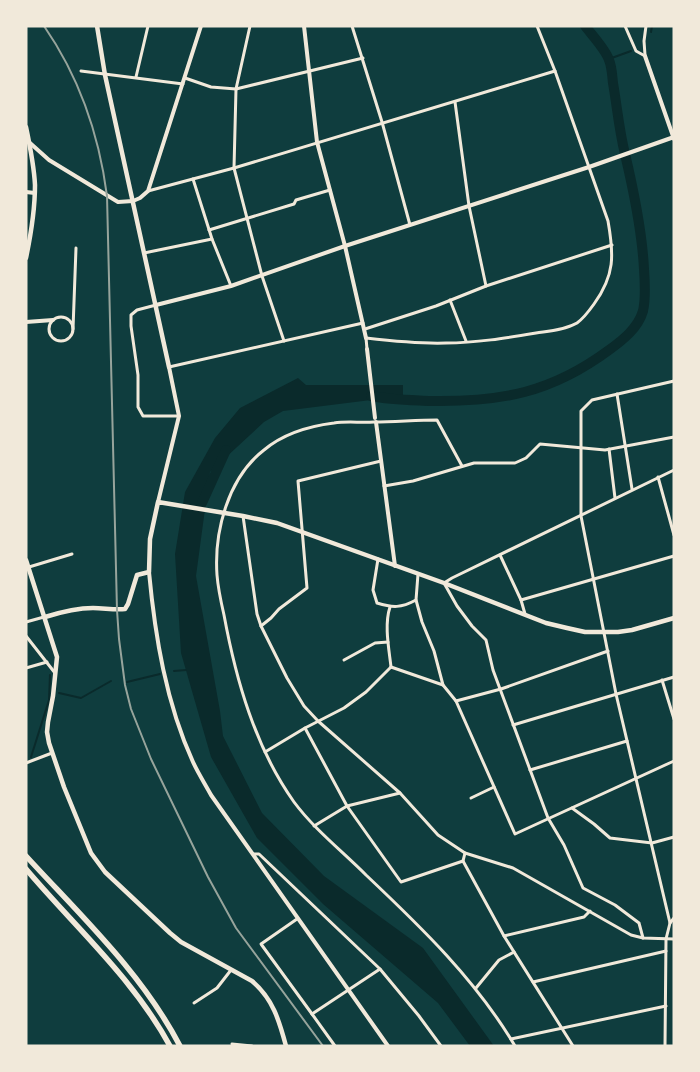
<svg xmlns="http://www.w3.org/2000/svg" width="700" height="1072" viewBox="0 0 700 1072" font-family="'Crimson Pro',serif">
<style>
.water{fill:#0a2a2b}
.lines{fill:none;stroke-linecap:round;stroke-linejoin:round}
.stream{stroke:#0a2a2b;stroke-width:2}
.river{stroke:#0a2a2b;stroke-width:10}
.minor{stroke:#f1e9da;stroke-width:3}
.tertiary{stroke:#f1e9da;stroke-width:4}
.secondary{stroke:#f1e9da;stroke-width:4.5}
.motorway{stroke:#f1e9da;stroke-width:5.5}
.rail{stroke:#97a49c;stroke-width:2}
</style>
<rect width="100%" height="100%" fill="#0f3d3e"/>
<polygon class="water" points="298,378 306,385 403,385 403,396 283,411 264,422 210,472 196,576 220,711 223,736 262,813 324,876 423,948 494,1046 470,1046 438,1003 323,904 257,838 211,757 181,653 175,554 185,492 215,438 240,408"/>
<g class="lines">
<g class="stream">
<polyline points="651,32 652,26"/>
<polyline points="609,59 631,51"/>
<polyline points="174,671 186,670"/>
<polyline points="127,682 160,674"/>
<polyline points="59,693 81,698 111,681"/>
<polyline points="31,757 49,700 50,675"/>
</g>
<g class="river">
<path d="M371,396C391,400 410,400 431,401C501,402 551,393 609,350C623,340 638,328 643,311C646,298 645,283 644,269C642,230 634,192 625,154C619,130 617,106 613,83C612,75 612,67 609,60C606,50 592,35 585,26"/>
<polyline points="202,503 226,450"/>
</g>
<g class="minor">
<polyline points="250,26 236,89 234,168 262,276 284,341"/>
<polyline points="352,26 382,122 410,225"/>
<polyline points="625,26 636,51 645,56"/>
<polyline points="645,55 644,41 646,26"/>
<polyline points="81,71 183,84"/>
<polyline points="136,77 148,26"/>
<polyline points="185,78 211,87 236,89 363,58"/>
<polyline points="455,102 469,206 486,286"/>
<polyline points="193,179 212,239 231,286"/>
<polyline points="148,191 234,168 555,71"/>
<polyline points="209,230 294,204 296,200 330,190"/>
<polyline points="144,253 212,239"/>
<polyline points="450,300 466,341"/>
<polyline points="156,305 137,310 131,315 131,326 138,375 138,407 143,416 179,416"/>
<circle cx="61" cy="329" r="12"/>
<polyline points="73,329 76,248"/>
<polyline points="365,329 436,306 486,286 612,245"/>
<path d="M367,349L366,338C392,341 419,344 446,343C476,343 506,338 536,333C549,331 565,330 577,323C584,318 589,311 594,304C615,275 614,255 608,221L555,71L537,26"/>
<polyline points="169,367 363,323"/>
<polyline points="617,394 632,489"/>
<polyline points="609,449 615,498"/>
<path d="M462,466L437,420C416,420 395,422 374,422C361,423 347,421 334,423C310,426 283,434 264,450C228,478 214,531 217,575C218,588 221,602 224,615C236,680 255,747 294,802C314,829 342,851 366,875C421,927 476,980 515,1046"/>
<polyline points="658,477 674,535"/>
<polyline points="384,486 413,481 474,463 515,463 526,458 540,444 605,450 674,437"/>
<polyline points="243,516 257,614 261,626 287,678 304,706 318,721 400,793 438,835 465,853 513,868 631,935 643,938 674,939"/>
<polyline points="500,555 521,600"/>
<path d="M378,559L373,590L377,603C393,608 401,608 416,600"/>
<polyline points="29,567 72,554"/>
<polyline points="418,574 416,600 422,622 434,651 443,685 456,701 515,834 674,761"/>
<path d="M390,607C384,625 389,649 391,667"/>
<polyline points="525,614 521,600 674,556"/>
<polyline points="26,622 44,617"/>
<polyline points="261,626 271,618 279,609 307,588 298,481 381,461"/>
<polyline points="26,636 55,673"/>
<polyline points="344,660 375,643 388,642"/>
<polyline points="391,667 443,685"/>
<polyline points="26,668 47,662"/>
<polyline points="662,680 674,719"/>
<polyline points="456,701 501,689 608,651"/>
<polyline points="513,725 674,677"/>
<polyline points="305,728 347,806 401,882 463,861"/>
<polyline points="265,752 305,728 344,708 366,692 391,667"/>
<polyline points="26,763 52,753"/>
<polyline points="530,770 627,741"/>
<polyline points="471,798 494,787"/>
<polyline points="572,808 594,824 610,838 652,843 674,837"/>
<polyline points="314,826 347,806 400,793"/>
<polyline points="465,853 463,861 504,936 573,1046"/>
<polyline points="253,854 259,854 380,969 419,1016 441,1046"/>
<polyline points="297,919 261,944 312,1014"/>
<polyline points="670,923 616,694 581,516 581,411 592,400 674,381"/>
<polyline points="504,936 584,917 590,911"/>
<polyline points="643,938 639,923 615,905 583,888 564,845 548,818 493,670 486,640 472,626 457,606 444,583 452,578 674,470"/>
<polyline points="533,982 666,951"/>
<polyline points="476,988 499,960 514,952"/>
<polyline points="194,1003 217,988 231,970"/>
<polyline points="511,1039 666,1006"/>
<polyline points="232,1044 252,1046"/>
<polyline points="335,1046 312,1014 380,969"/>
<polyline points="665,1046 666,939 670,923 674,918"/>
</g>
<g class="tertiary">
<polyline points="304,26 317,142 345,246 366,338"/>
<polyline points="645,56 674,139"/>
<polyline points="30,143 49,160 118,202 133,201 140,198 148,191 201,26"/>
<polyline points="26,192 35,193"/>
<polyline points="156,305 231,286 345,246 589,167 674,137"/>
<polyline points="26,322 53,320"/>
<polyline points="367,349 375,418"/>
<polyline points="376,422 395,566"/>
<polyline points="158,502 179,416 169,367"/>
<path d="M149,572C155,636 166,703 193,762C198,773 205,784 211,795L388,1046"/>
</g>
<g class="secondary">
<polyline points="97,26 105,75 169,367"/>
<path d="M26,127C30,146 34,165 35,185C35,210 31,234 26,258"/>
<path d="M26,560L57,657L53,696L48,722L47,732L49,743L64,787L91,853L105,872L170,933L181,942L252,981C273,999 279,1020 286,1046"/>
<path d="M45,617C61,612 76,608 93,608C104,608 114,610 125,609L128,604L137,575L149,572L150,539L158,502L243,516L277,523L444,583L546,623L567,628L585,632H618L632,630L674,618"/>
</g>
<g class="motorway">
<path d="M26,856C81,916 142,973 180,1046"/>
<path d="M26,869C75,927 133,978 170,1046"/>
</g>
<path class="rail" d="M44,26C80,78 99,134 107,196L117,610L119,639L125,685L131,709L151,759L208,877L236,928L323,1046"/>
</g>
<rect width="700" height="1072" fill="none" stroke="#f1e9da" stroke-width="55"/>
</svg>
